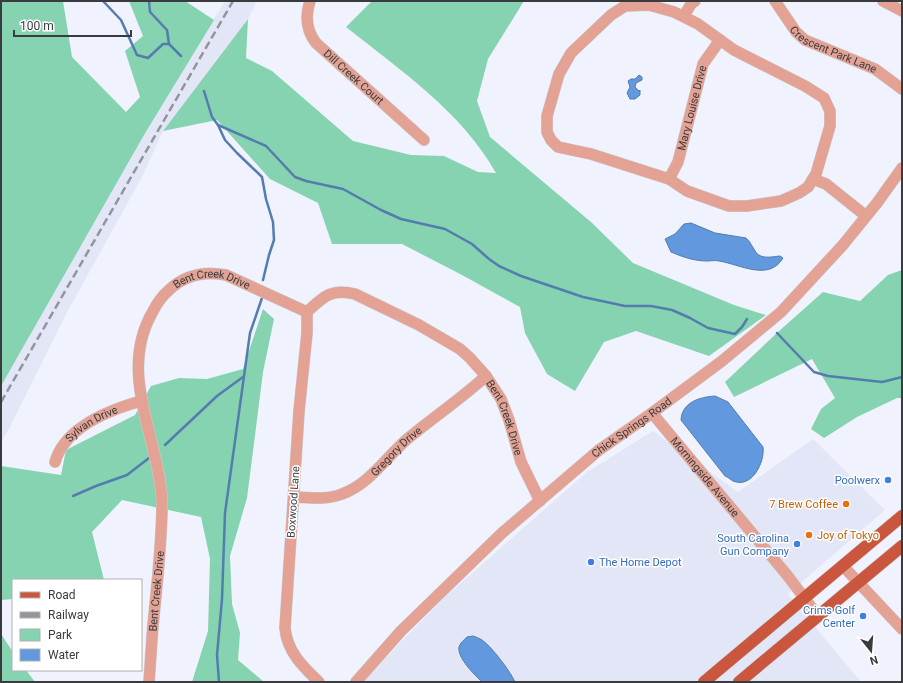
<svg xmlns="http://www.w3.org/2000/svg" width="903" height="683" viewBox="0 0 903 683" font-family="Roboto,sans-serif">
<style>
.built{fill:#e2e6f7}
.green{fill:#85d3b0}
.water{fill:#6198de;stroke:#557cae}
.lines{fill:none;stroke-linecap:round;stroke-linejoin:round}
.stream{stroke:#557cae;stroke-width:2.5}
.minor-casing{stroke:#cccdd7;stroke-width:12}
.major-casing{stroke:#cccdd7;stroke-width:13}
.minor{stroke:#e3a293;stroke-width:11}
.major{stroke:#ca563e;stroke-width:12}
.rail{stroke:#93959c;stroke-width:2.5;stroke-dasharray:8 4;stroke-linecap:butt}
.shop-dot{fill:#3f7fe0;stroke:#fff;stroke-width:1.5}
.food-dot{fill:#e8710a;stroke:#fff;stroke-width:1.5}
.labels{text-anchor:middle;stroke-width:3;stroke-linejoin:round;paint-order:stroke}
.street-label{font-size:11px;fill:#3a3b3f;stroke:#fff}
.shop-label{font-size:11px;fill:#366cbe;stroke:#fff;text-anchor:end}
.food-label{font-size:11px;fill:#c56008;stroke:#fff;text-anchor:end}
</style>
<rect width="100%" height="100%" fill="#f0f2fd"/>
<g class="built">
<polygon points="225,1 257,1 248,19 163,131 142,177 65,316 10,427 1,442 1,386 144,135"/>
<polygon points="653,431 738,492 813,439 885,510 788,594 861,682 364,682 398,645 444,598 587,472"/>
</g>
<g class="green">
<polygon points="1,1 63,1 72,57 126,112 140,97 125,51 143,36 129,1 185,1 214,20 144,135 1,386"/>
<path d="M372,1H524L488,59L477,101L490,137L591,222L633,263L734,305L766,315L709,356L636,331L604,342L575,391L547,374L525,333L520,307L462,275L402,244H332L318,203L270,179L217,120L163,131L248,19L246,58L272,71L353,141L411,155L444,156L478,172L496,173C461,111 400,70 346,27Z"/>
<polygon points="902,270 902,398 897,398 857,417 824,438 811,429 821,409 835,398 812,359 734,397 725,382 778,332 823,292 860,301 888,275"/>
<polygon points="263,309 274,319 263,372 247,498 230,556 232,604 240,633 238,660 264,682 192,682 208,631 210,559 201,517 122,500 92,532 104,580 13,580 13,599 1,600 1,466 61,475 66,450 135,415 151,386 179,378 207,379 243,369"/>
<polygon points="1,634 13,652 13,670 26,670 35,682 1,682"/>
</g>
<g class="water">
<polygon points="639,75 642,77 642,80 636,83 635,87 639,91 640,90 640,95 635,99 630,99 627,93 630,87 628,81 631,79 635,79"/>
<path d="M691,223L715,233L746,238C750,241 751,245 754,249C759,260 770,257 780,256L783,258C769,282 739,264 719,261C715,260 711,261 707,261C694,261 683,257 671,252L665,239L675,234L684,224Z"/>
<path d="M715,396L728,402L763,447C765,462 752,489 733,481C731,480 728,477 725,476L681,420C682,402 700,397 715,396Z"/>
<path d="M473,636C476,637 479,638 482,640C492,647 510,671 515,682H482C475,675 457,658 459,647C460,643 464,640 467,637Z"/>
</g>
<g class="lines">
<g class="stream">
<polyline points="103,1 121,20 137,55 148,58 163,44 169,44 181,56"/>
<polyline points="149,1 150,12 167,30 169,44"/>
<polyline points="204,91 212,117 218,125 266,146 295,177 306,181 343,189 381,210 401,219 445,229 472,244 489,259 499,266 521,276 583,297 625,306 651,306 672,310 690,318 708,328 735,334 742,327 747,319"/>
<polyline points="218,125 225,140 237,153 262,177 266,199 273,222 274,240 269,255 263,280"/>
<polyline points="777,333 814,372 828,376 882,382 902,377"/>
<polyline points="165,445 217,396 243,377"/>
<polyline points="73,496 96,486 127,475 149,458"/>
<polyline points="219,682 217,655 222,599 225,513 250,333 262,298"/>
</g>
<g class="minor-casing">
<g id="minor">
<path id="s1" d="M310,1C305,16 306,30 316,43L424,140"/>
<path id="s2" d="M775,1L796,32L805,40L875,69L902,89"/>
<polyline points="883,1 902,11"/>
<polygon points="649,5 674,12 698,24 734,50 805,86 824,98 830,111 830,126 816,174 808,187 799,193 781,201 747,206 729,206 687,191 669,179 591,154 558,147 551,140 547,132 547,116 559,74 571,53 611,15 625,6"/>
<polyline points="684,16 691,4 695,1"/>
<path id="s3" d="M669,179L678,162L703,64L720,40"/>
<polyline points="813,179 826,184 866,216"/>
<path d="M307,312V333L299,411L285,628C287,651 302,666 319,682"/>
<path id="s4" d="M652,413L787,575L818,616"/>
<path id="s5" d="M55,462C65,427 109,410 141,401"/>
<path id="s6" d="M294,497C310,498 327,500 342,494C368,485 385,459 405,441C431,419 461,399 486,376"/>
<polyline points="843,566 902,629"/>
<path id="s7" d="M149,682C151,646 154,610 158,574C160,550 162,527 162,504C160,439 117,375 152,313C156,305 161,297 168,291C184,275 205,271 226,275L307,312C323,297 331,288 355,294L419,325L460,349L470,358L486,376L501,399L509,420L521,462L540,501"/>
<path id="s8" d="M356,682L401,631L502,533L599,450L652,413L722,361L781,312L842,246L877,203L902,168"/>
</g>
</g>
<g class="major-casing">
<g id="major">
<polyline points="704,682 902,516"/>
<polyline points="739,682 902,546"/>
</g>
</g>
<use href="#minor" class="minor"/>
<use href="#major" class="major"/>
<polyline class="rail" points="1,402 233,1"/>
</g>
<g class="shop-dot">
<circle cx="888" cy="480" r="4"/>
<circle cx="797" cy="544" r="4"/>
<circle cx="591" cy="562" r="4"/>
<circle cx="863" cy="616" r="4"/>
</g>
<g class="food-dot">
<circle cx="846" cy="504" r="4"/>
<circle cx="809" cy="535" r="4"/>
</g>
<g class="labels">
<g class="street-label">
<text dy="4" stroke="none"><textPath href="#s2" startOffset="79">Crescent Park Lane</textPath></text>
<text dy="4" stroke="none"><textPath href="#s1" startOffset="95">Dill Creek Court</textPath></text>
<text dy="4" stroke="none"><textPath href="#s3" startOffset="75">Mary Louise Drive</textPath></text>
<text dy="4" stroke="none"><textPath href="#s7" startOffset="450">Bent Creek Drive</textPath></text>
<text dy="4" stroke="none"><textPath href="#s7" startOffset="810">Bent Creek Drive</textPath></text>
<text dy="4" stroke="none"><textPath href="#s5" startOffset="55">Sylvan Drive</textPath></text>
<text dy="4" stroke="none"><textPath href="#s8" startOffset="376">Chick Springs Road</textPath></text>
<text dy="4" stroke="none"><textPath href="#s6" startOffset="118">Gregory Drive</textPath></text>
<text dy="4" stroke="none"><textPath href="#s4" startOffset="83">Morningside Avenue</textPath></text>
<text transform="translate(293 502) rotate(-86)" y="4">Boxwood Lane</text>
<text dy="4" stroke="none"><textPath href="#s7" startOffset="91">Bent Creek Drive</textPath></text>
</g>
<g class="shop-label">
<text x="880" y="484">Poolwerx</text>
<text x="789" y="542">South Carolina<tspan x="789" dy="13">Gun Company</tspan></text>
<text x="599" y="566" text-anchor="start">The Home Depot</text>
<text x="855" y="614">Crims Golf<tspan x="855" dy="13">Center</tspan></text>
</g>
<g class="food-label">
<text x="838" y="508">7 Brew Coffee</text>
<text x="817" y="539" text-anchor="start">Joy of Tokyo</text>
</g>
</g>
<rect width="903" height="683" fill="none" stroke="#3a3b3f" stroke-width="4"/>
<rect x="12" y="579" width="130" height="92" fill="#ffffff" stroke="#b0b1b2"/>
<rect x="20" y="592" width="20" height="6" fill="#ca563e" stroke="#b0b1b2"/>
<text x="48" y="599" font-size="12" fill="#3a3b3f">Road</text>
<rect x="20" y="612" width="20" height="6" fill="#93959c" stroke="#b0b1b2"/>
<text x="48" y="619" font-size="12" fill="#3a3b3f">Railway</text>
<rect x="20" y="629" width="20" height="12" fill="#85d3b0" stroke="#b0b1b2"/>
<text x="48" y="639" font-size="12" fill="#3a3b3f">Park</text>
<rect x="20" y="649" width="20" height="12" fill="#6198de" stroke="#b0b1b2"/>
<text x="48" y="659" font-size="12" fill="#3a3b3f">Water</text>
<g transform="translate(871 651) rotate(163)" stroke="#ffffff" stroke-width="3" paint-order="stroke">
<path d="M0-3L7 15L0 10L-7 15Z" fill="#3a3b3f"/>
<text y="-6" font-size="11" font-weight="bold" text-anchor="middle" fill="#3a3b3f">N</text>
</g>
<path d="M14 30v6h117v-6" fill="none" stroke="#3a3b3f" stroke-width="2"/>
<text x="20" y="30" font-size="12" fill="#3a3b3f" stroke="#ffffff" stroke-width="3" paint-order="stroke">100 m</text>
</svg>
